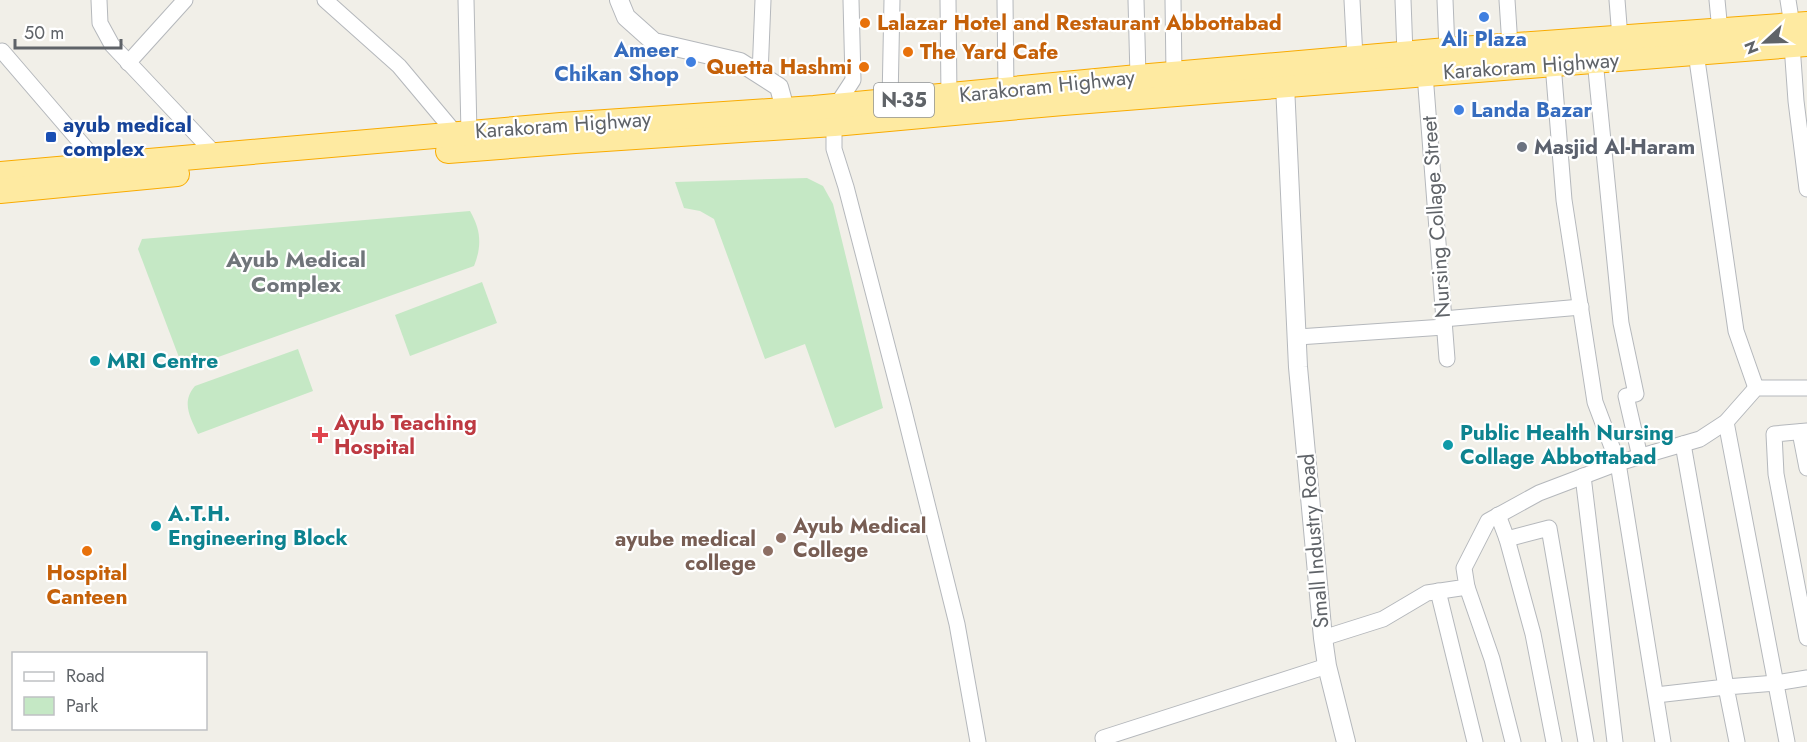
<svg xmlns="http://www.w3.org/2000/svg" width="1807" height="742" viewBox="0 0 1807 742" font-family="Jost,sans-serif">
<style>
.green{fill:#c5e8c5}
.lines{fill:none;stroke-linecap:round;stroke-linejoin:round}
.minor-casing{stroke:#b5b8bc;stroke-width:17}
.tertiary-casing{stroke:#b5b8bc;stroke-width:20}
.trunk-casing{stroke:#f9ab00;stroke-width:26}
.minor{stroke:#fff;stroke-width:15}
.tertiary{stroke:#fff;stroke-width:18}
.trunk{stroke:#feeaa1;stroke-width:24}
.shop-dot{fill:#3f7fe0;stroke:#fff;stroke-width:2}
.food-dot{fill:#e8710a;stroke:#fff;stroke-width:2}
.transit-dot{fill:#1a4fb4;stroke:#fff;stroke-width:2}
.worship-dot{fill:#6b7280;stroke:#fff;stroke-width:2}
.culture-dot{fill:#0f9aa8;stroke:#fff;stroke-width:2}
.health-dot{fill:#e0444e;stroke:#fff;stroke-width:2}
.education-dot{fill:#8d6e63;stroke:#fff;stroke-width:2}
.labels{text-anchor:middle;stroke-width:4.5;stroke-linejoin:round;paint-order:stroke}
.shield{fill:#fff;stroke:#8f9295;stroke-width:1.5}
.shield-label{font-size:20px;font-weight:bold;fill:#5f6368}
.food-label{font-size:21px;font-weight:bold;fill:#c56008;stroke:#fff;text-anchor:start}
.shop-label{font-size:21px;font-weight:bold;fill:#366cbe;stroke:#fff}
.street-label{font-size:21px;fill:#5f6368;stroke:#fff}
.transit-label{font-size:21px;font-weight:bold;fill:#164399;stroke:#fff;text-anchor:start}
.worship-label{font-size:21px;font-weight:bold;fill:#5b616d;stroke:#fff;text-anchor:start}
.culture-label{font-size:21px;font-weight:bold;fill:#0d838f;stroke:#fff;text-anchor:start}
.health-label{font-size:21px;font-weight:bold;fill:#be3a42;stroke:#fff;text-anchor:start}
.education-label{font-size:21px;font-weight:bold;fill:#785e54;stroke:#fff;text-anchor:start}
.neighbourhood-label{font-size:22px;font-weight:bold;fill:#70757a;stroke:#fff}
</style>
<rect width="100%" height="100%" fill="#f1efe8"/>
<g class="green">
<polygon points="807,178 823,186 833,204 883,408 835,428 805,344 765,359 714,219 700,211 684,208 675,182"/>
<path d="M470,211C481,230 482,246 474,266L193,366L180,360L138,249L142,239Z"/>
<polygon points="482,282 497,323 410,356 395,315"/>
<path d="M298,349L313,391L198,434C190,417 181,402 195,386Z"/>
</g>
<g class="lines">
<g class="minor-casing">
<g id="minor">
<polyline points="99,0 100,23 112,45 215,154"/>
<polyline points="325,0 399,66 456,134"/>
<polyline points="466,0 469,133"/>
<polyline points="948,0 949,97"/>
<polyline points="1005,0 1006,91"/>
<polyline points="1136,0 1138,77"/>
<polyline points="1173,0 1174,74"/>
<polyline points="1352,0 1355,58"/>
<polyline points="1403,0 1405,54"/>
<polyline points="1445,0 1447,50"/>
<polyline points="1507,0 1510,46"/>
<polyline points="1617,0 1620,38"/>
<polyline points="1717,0 1720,31"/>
<polyline points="1788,0 1792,25"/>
<polyline points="1792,45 1796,101 1807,189"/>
<polyline points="2,51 100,165"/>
<polyline points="1696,53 1736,331 1756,388"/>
<polyline points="1595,60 1621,323 1636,394 1626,396 1640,457"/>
<polyline points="128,63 185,0"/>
<polyline points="1553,64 1564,200 1595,402 1618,463 1663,742"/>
<polyline points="1425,74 1447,359"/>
<polyline points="760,75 763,0"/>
<polyline points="890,102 892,0"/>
<polyline points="836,106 853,80 851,0"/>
<polyline points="834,124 834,149 846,187 903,407 957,624 978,742"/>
<polyline points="1443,319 1581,307"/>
<polyline points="1298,337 1444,327"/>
<polyline points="1726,422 1787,742"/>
<polyline points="1807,431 1774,434 1776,474 1807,638"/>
<polyline points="1800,432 1807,468"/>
<polyline points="1583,476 1615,742"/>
<polyline points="1498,515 1507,539 1549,528 1586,742"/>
<polyline points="1507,539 1533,634 1554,742"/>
<polyline points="1467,587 1492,659 1513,742"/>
<polyline points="1438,591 1475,742"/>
<polyline points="1323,638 1383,619 1427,593 1467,587 1464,568 1488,521 1539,493 1618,463 1700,439 1726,422 1756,388 1807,388"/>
<polyline points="1656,695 1726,687 1683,444"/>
<polyline points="1104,742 1103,738 1327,666"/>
<polyline points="1737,742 1726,687 1776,683 1807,678"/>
</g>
</g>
<g class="tertiary-casing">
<g id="tertiary">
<polyline points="619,0 626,17 654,42 740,62 779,87 785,109"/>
<polyline points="1285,85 1298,367 1323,638 1327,666 1346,742"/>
</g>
</g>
<g class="trunk-casing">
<g id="trunk">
<polyline points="448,151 575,141 834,124 1063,103 1807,44"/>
<polyline points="0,174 561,125 814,108 1138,77 1447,50 1807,24"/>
<polyline points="0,191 177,174"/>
</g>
</g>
<use href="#minor" class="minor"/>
<use href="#tertiary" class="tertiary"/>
<use href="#trunk" class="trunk"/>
</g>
<g class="shop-dot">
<circle cx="1484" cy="17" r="6"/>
<circle cx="691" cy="62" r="6"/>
<circle cx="1459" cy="110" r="6"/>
</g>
<g class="food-dot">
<circle cx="865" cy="23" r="6"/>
<circle cx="908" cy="52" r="6"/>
<circle cx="864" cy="67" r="6"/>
<circle cx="87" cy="551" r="6"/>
</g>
<rect class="transit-dot" x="45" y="131" width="12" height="12" rx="3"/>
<circle class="worship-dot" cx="1522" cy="147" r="6"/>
<g class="culture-dot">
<circle cx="95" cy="361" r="6"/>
<circle cx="1448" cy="445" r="6"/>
<circle cx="156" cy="526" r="6"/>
</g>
<path class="health-dot" d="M317 426h6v6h6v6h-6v6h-6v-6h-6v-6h6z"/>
<g class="education-dot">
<circle cx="781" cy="538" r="6"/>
<circle cx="768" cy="551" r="6"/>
</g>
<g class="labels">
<rect class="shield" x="874" y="83" width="60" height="34" rx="4.5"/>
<g class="shield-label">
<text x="904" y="107">N-35</text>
</g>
<g class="food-label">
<text x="877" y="30">Lalazar Hotel and Restaurant Abbottabad</text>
<text x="920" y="59">The Yard Cafe</text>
<text x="852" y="74" text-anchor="end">Quetta Hashmi</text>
<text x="87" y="580" text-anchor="middle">Hospital<tspan x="87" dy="24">Canteen</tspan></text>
</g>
<g class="shop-label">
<text x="1484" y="46">Ali Plaza</text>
<text x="679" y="57" text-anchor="end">Ameer<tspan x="679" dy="24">Chikan Shop</tspan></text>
<text x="1471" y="117" text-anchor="start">Landa Bazar</text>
</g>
<g class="street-label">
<text transform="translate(1531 66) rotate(-4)" y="7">Karakoram Highway</text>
<text transform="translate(1047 86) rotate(-6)" y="7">Karakoram Highway</text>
<text transform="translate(563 125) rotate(-4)" y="7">Karakoram Highway</text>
<text transform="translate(1436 217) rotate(-94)" y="7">Nursing Collage Street</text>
<text transform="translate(1314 541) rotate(-95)" y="7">Small Industry Road</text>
</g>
<g class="transit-label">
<text x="63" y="132">ayub medical<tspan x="63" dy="24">complex</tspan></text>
</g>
<g class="worship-label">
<text x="1534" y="154">Masjid Al-Haram</text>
</g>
<g class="culture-label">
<text x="107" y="368">MRI Centre</text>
<text x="1460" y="440">Public Health Nursing<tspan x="1460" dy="24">Collage Abbottabad</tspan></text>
<text x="168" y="521">A.T.H.<tspan x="168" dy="24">Engineering Block</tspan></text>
</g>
<g class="health-label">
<text x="334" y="430">Ayub Teaching<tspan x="334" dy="24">Hospital</tspan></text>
</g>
<g class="education-label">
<text x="793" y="533">Ayub Medical<tspan x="793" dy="24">College</tspan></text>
<text x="756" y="546" text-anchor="end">ayube medical<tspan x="756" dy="24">college</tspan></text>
</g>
<g class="neighbourhood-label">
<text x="296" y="267">Ayub Medical<tspan x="296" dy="25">Complex</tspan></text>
</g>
</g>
<rect x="12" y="652" width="195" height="78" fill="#ffffff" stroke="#bfc1c3" stroke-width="1.5"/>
<rect x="24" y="672" width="30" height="9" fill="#ffffff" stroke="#bfc1c3" stroke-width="1.5"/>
<text x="66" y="682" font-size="18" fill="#5f6368">Road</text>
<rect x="24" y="697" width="30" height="18" fill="#c5e8c5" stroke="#bfc1c3" stroke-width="1.5"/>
<text x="66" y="712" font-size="18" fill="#5f6368">Park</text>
<g transform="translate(1765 42) rotate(248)" stroke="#ffffff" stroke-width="4.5" paint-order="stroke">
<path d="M0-4.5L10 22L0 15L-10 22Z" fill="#5f6368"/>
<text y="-9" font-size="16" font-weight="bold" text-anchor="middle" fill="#5f6368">N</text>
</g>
<path d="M15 39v9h106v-9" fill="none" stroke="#5f6368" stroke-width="3"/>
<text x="24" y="39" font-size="18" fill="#5f6368" stroke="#ffffff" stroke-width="4.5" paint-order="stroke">50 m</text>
</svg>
